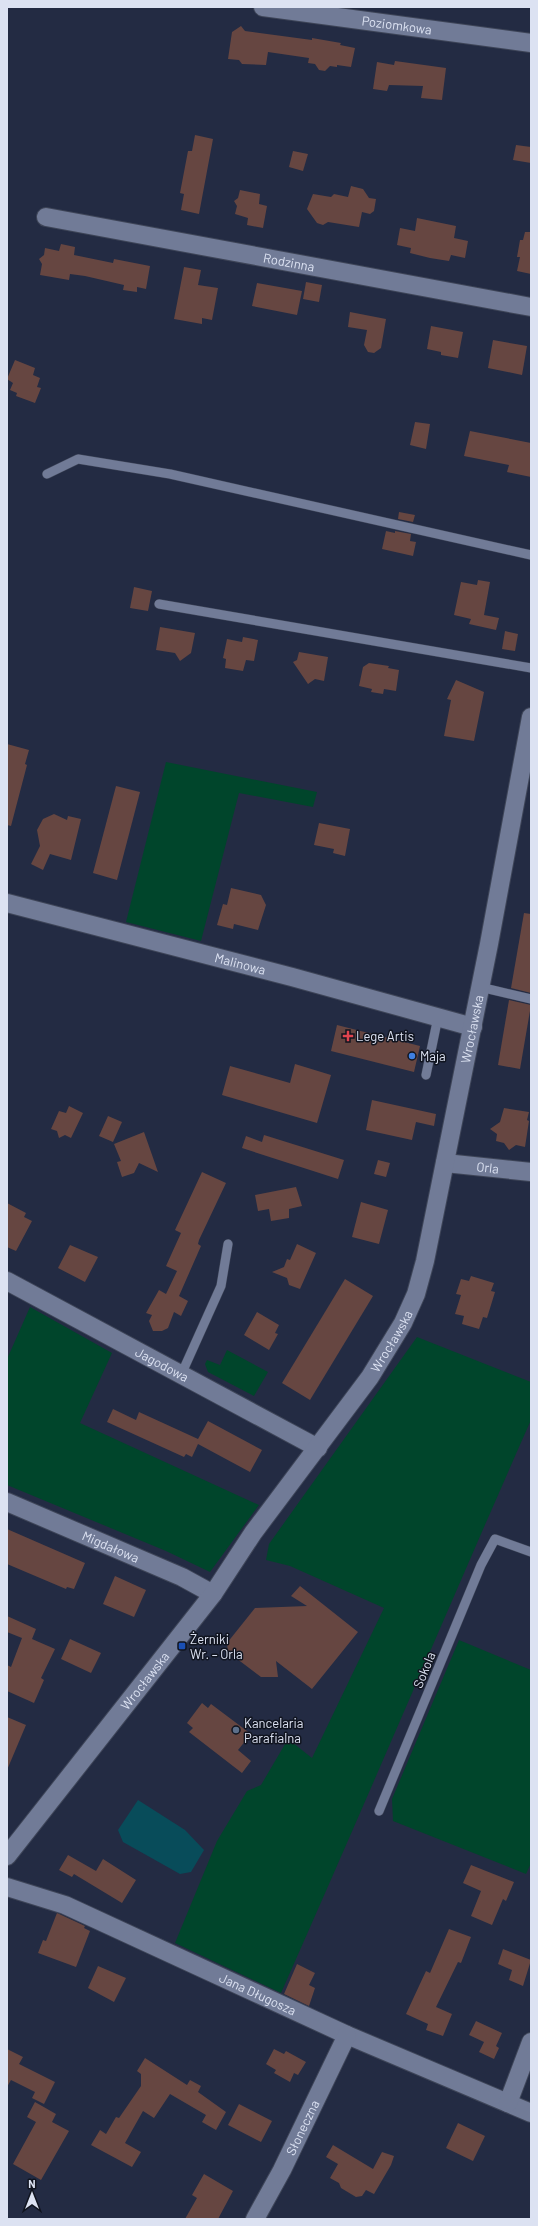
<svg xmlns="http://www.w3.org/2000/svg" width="538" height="2226" viewBox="0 0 538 2226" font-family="Barlow,sans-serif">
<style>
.green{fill:#00452b}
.water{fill:#084c5a}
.building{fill:#664641}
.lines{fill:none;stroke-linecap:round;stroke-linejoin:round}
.lane-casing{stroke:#3e4558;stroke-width:10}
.street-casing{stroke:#3e4558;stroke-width:20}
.lane{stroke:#717b97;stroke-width:9}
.street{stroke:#717b97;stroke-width:18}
.health-dot{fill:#e0444e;stroke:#10141f;stroke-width:1.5}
.shop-dot{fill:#3f7fe0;stroke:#10141f;stroke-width:1.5}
.transit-dot{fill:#1a4fb4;stroke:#10141f;stroke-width:1.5}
.service-dot{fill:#5c6f8a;stroke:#10141f;stroke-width:1.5}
.labels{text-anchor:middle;stroke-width:3;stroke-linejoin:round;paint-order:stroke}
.street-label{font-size:13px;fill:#dce2f2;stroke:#10141f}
.poi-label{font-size:13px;fill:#dce2f2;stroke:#10141f;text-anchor:start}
</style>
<rect width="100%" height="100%" fill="#232b43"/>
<g class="green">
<polygon points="166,762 317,792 313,807 239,793 201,941 126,922"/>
<polygon points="30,1307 112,1353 80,1423 259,1505 210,1572 166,1551 7,1485 7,1359"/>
<path d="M417,1337L531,1382V1420C447,1610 366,1802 281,1993L175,1943L217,1841L247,1791L261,1785L288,1739L312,1758L384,1608L290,1566L266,1560L269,1544Z"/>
<polygon points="227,1350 268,1372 254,1396 208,1372 205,1364 207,1360 220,1365"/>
<polygon points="459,1640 531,1670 531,1863 526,1874 393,1821 392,1799"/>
</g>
<polygon class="water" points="138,1800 185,1830 204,1850 191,1872 180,1874 123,1842 118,1830"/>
<g class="building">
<polygon points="241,26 245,31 312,40 312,38 341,43 340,45 355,48 351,67 337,65 337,67 330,66 325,71 319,70 315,64 308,63 309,58 268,52 266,65 242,64 239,60 228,59 232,32"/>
<polygon points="395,61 446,68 442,100 421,98 423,86 389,85 387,91 373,89 377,62 394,65"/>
<polygon points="195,135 213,139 199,214 181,210 184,194 180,193 188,151 192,151"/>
<polygon points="516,145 531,147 531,163 513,160"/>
<polygon points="293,151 308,154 303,171 289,167"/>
<polygon points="351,186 363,189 369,198 376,199 374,211 370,214 362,212 359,227 328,222 323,225 317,223 307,209 313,194 331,197 334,194 348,197"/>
<polygon points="240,190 260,194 259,204 267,206 263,228 247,225 248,218 235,214 237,206 234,201 238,198"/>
<polygon points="417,218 456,226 454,238 468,241 465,258 451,255 449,261 430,258 410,253 411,248 397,245 400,228 415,231"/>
<polygon points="525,232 531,232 531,274 517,271 520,257 517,257 520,240 523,240"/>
<polygon points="61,244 75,247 74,255 113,263 114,259 150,266 146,289 137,287 137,292 123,290 124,285 85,276 70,274 69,280 40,275 42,264 39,259 44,255 45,248 59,251"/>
<polygon points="184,267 201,270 198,285 218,288 212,320 202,318 202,324 174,319"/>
<polygon points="306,282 322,285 319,302 303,299"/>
<polygon points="257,283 302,291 297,315 252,306"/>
<polygon points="350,312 386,319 381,348 374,353 368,352 364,345 367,330 348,327"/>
<polygon points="431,326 463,332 458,358 441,355 441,352 427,349"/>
<polygon points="493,340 527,346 522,375 488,368"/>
<polygon points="15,360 35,368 33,375 40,378 37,387 41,388 35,403 16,396 17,393 10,390 13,383 7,379"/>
<polygon points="415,422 430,424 426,449 410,445"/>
<polygon points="470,431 531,443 531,477 507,472 509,465 464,456"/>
<polygon points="399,512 415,515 413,522 398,519"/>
<polygon points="386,531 395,533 395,531 411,534 410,541 416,542 413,556 382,549"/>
<polygon points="478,580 490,582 484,615 499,618 496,630 469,624 471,619 454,615 461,582 477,585"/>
<polygon points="134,587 152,591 148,611 130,608"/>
<polygon points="160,627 195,633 191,653 180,661 175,653 156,650"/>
<polygon points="505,631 518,634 515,651 502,649"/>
<polygon points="243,637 258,640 254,661 246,660 243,671 225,668 226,659 223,658 227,639 242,642"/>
<polygon points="299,652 328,657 324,681 315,679 308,684 293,662 297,660"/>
<polygon points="369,663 389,666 388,668 399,670 396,691 384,689 383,694 371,692 372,689 359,686 363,667"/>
<polygon points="456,680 484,692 474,741 444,736 451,700 447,699"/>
<polygon points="7,744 29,750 25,764 27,765 11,826 7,825"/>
<polygon points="116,786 140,792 117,880 93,873"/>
<polygon points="54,814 67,820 68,816 81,819 71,860 50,854 43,870 31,864 40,846 37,830 43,819"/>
<polygon points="319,823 350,829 345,856 333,853 334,849 314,845"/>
<polygon points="231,888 261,895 266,905 258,930 234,924 233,929 217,925 223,904 227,905"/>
<polygon points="524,913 531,914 531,993 511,988"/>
<polygon points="509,1000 531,1005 520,1069 498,1065"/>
<polygon points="337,1025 420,1046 414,1072 331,1051"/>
<polygon points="295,1064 331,1075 317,1123 222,1095 230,1066 290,1083"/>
<polygon points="372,1100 436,1114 434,1126 416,1122 412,1140 366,1130"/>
<polygon points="69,1106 83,1113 71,1138 65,1135 59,1138 57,1131 51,1129 59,1111 66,1113"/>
<polygon points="504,1108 529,1112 527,1120 529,1121 525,1147 516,1145 509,1150 504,1143 496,1141 497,1134 490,1129 500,1122"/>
<polygon points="108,1116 122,1122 113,1142 99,1136"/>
<polygon points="144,1132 158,1172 139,1163 134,1173 122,1177 117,1162 121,1161 114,1144"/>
<polygon points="264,1135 344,1160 338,1179 242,1148 246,1136 262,1142"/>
<polygon points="378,1160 390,1163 386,1177 374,1174"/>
<polygon points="202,1172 226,1183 199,1240 198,1244 201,1246 179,1296 188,1301 181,1316 174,1312 168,1328 162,1331 153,1331 149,1321 152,1315 146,1313 159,1290 166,1294 177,1271 166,1266 181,1233 175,1230"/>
<polygon points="296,1187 302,1206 289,1209 289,1218 271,1221 269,1209 258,1211 255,1195"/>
<polygon points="361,1202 388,1210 379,1244 352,1237"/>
<polygon points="7,1203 26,1213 24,1217 32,1221 16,1251 7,1247"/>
<polygon points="297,1244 316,1253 300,1289 289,1285 287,1278 272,1272 284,1267 287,1259 290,1260"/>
<polygon points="70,1245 98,1257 85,1282 58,1268"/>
<polygon points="471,1276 494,1283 491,1291 495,1292 487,1318 483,1317 479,1329 462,1324 464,1316 455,1314 461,1295 456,1294 461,1279 469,1281"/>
<polygon points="345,1279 373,1296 310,1400 282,1383"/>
<polygon points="257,1312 279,1325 275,1333 278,1334 269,1350 244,1335"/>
<polygon points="113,1409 136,1420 139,1412 198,1439 208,1421 262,1450 250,1472 198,1444 192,1457 186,1454 184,1457 107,1422"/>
<polygon points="7,1529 85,1563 74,1589 67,1587 66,1589 7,1564"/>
<polygon points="115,1576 146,1590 134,1617 103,1604"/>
<polygon points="300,1586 358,1632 312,1689 276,1661 278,1677 261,1677 228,1652 227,1643 255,1608 307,1606 291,1596"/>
<polygon points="7,1616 36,1629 32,1639 55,1649 41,1678 44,1680 34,1703 7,1691 7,1665 11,1667 22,1638 7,1632"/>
<polygon points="70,1639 101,1653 91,1673 61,1659"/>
<polygon points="202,1703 208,1708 211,1704 251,1734 238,1750 251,1761 242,1773 189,1732 193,1728 187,1723"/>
<polygon points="7,1717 26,1725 7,1770"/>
<polygon points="68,1855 96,1871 103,1859 136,1880 122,1903 74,1874 72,1877 59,1870"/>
<polygon points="471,1865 514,1882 506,1901 503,1899 492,1925 471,1916 481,1891 463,1883"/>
<polygon points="57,1913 85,1926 84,1928 90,1931 76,1967 38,1953 43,1940 46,1941"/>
<polygon points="449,1929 471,1937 461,1963 458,1962 436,2007 452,2014 443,2036 426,2030 428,2024 406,2014 426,1971 430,1973"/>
<polygon points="503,1949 531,1960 523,1986 509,1980 512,1970 498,1964"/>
<polygon points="297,1964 315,1973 309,1985 315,1988 309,2006 284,1994"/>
<polygon points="98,1966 126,1978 114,2002 88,1988"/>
<polygon points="476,2021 502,2033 496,2046 499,2048 494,2059 479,2052 484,2042 469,2035"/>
<polygon points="7,2049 23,2057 19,2064 55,2082 44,2104 32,2098 35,2092 11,2080 7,2087"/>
<polygon points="274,2049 284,2054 286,2051 306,2062 298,2075 294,2073 290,2082 274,2073 276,2070 266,2064"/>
<polygon points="145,2058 187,2085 190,2080 201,2086 198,2092 226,2112 216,2130 202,2122 206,2115 170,2094 154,2118 143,2111 125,2143 141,2152 132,2167 91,2145 100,2130 106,2134 116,2117 119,2118 141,2086 141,2074 137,2071"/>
<polygon points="35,2102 56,2114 52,2122 69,2131 41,2180 13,2164 36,2122 27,2117"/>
<polygon points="239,2104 272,2121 261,2142 228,2125"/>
<polygon points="458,2123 485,2136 473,2161 446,2148"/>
<polygon points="333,2145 373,2169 382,2152 394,2156 391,2165 374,2194 366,2190 362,2196 356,2197 341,2188 339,2183 330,2178 338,2164 326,2157"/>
<polygon points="204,2174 233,2191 218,2219 185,2219 197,2198 192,2195"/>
</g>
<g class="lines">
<g class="lane-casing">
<g id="lane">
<polyline points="47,474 78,459 170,474 531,555"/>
<polyline points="159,604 531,668"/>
<polyline points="480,987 531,999"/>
<polyline points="426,1075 438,1017"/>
<polyline points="181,1375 221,1286 228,1244"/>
<polyline points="379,1811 481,1565 495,1539 531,1552"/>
</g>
</g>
<g class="street-casing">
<g id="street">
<path id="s1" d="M263,7L531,43"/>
<path id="s2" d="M46,217L531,307"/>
<path id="s3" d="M7,903L292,977L473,1027"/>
<path id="s4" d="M445,1163L531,1172"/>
<path id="s5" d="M7,1281L318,1448"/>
<path id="s6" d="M7,1502L182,1577L213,1594"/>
<path id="s7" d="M7,1856L213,1594L253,1533L370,1377L403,1323L416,1294L425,1261L489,944L531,717"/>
<path id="s8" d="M7,1887L65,1905L347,2035L531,2113"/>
<polyline points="508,2103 531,2042"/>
<path id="s9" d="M255,2219L282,2170L347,2035"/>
</g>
</g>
<use href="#lane" class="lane"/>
<use href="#street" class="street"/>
</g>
<path class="health-dot" d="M346 1030h4v4h4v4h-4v4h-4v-4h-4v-4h4z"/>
<circle class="shop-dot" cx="412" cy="1056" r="4"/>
<rect class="transit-dot" x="178" y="1642" width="8" height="8" rx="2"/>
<circle class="service-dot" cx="236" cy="1730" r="4"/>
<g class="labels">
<g class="street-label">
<text dy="5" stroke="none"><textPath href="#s1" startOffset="135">Poziomkowa</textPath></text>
<text dy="5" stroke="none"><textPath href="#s2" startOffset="247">Rodzinna</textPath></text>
<text dy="5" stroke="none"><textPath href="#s3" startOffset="241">Malinowa</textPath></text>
<text dy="5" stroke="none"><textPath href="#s7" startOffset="967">Wrocławska</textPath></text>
<text dy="5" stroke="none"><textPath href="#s4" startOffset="43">Orla</textPath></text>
<text dy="5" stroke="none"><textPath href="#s7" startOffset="643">Wrocławska</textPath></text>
<text dy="5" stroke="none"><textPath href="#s5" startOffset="176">Jagodowa</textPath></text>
<text dy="5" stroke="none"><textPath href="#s6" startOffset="113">Migdałowa</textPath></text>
<text transform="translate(424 1670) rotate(-68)" y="5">Sokola</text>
<text dy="5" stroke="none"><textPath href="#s7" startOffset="223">Wrocławska</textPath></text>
<text dy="5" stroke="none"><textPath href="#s8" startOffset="273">Jana Długosza</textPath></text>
<text dy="5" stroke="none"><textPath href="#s9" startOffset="103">Słoneczna</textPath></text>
</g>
<g class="poi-label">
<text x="356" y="1041">Lege Artis</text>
<text x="420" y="1061">Maja</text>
<text x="190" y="1644">Żerniki<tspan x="190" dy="15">Wr. – Orla</tspan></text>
<text x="244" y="1728">Kancelaria<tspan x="244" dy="15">Parafialna</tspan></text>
</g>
</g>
<rect width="538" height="2226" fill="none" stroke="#dce2f2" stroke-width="16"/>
<g transform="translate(32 2194)" stroke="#10141f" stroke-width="3" paint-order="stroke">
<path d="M0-3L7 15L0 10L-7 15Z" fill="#dce2f2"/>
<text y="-6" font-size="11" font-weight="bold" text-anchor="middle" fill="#dce2f2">N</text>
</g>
</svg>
